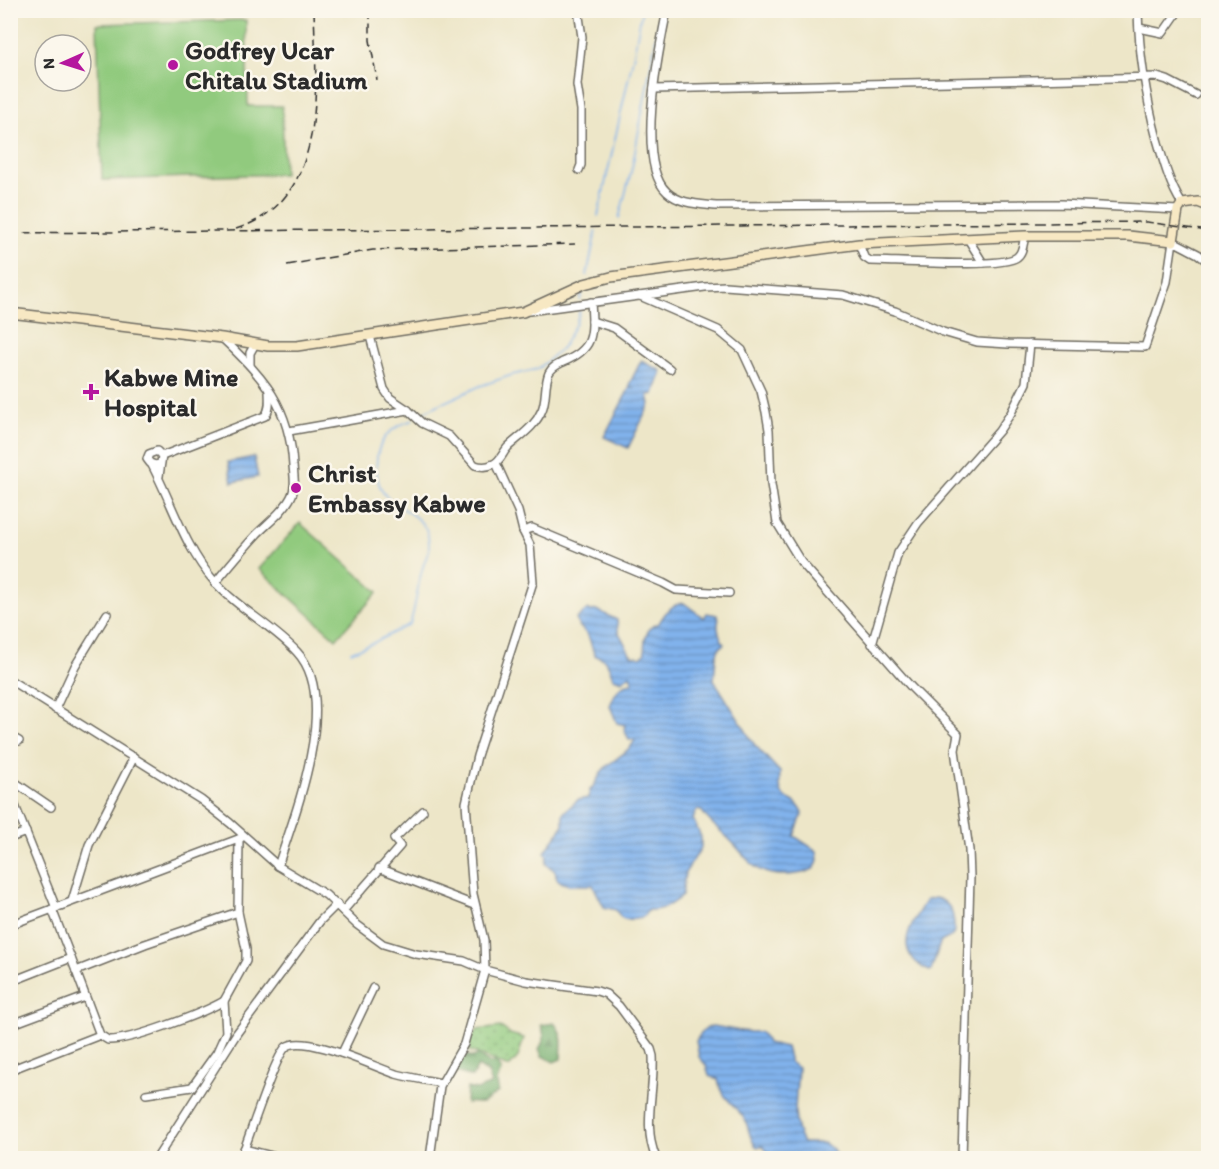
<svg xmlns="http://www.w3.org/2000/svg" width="1219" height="1169" viewBox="0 0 1219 1169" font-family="Itim,sans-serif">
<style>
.grass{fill:url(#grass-dots);stroke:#5e7a54;stroke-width:1.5}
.forest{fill:url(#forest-firs);stroke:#506c4c;stroke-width:1.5}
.garden{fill:#91ca7e;stroke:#5e7a54;stroke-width:1.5}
.water{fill:url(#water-rules);stroke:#566e8c;stroke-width:1.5}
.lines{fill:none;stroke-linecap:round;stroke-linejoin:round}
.stream{stroke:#81b2ec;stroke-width:1.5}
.street-casing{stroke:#6f6c62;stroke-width:10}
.secondary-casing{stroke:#6f6c62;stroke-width:12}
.street{stroke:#fff;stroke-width:7}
.secondary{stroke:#f7e8c3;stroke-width:9}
.rail{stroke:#2b2b2b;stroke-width:1.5;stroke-dasharray:9 4.5;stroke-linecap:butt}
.poi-dot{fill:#b5179e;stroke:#fbf7ec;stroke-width:2}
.labels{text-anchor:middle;stroke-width:5;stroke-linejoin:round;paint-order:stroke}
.poi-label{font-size:26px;font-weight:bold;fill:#2b2b2b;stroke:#fbf7ec;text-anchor:start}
</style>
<defs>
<pattern id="grass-dots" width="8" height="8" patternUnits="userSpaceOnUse" patternTransform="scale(1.5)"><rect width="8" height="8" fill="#91ca7e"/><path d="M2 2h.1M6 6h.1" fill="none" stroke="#77a467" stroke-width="1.8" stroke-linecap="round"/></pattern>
<pattern id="forest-firs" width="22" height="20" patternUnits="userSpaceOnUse" patternTransform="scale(1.5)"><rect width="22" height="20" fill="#74ae6d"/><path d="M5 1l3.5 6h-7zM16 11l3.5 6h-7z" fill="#5f8e5a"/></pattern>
<pattern id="water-rules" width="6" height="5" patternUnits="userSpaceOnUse" patternTransform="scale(1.5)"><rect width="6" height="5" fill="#81b2ec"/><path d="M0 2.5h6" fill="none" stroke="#6a91bf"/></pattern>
</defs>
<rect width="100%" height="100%" fill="#fbf7ec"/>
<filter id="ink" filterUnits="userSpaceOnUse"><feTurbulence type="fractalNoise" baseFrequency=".0167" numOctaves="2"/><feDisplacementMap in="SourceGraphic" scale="12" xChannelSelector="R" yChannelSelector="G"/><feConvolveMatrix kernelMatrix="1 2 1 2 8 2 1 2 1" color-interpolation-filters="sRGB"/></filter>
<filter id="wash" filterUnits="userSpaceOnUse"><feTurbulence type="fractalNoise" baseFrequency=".008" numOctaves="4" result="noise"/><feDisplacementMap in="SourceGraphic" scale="24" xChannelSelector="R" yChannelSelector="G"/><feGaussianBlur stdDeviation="1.35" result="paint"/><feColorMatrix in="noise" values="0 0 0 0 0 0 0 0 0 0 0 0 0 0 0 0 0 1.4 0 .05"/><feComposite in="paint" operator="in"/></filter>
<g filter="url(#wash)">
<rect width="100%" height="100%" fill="#ede6c8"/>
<polygon class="grass" points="501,1027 510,1034 524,1038 518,1057 509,1067 468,1050 470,1039 477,1030"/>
<g class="forest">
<path d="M554,1023C564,1034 562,1044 561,1059L554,1062L542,1056L539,1049C545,1039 545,1036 541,1025Z"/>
<path d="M465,1054L473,1057L478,1055L489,1063L497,1062L501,1071L497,1080L498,1092C493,1095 487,1103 481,1103C475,1104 472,1101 466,1103L467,1088L477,1090L492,1084L488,1073L478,1066L472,1077L456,1072L460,1057Z"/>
</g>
<g class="garden">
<polygon points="246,20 248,106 282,106 284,174 102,180 97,24"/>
<polygon points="300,523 378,592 336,639 259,569"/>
</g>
<g class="water">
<polygon points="641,361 662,371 654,394 648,395 650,404 628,448 604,437 630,387 635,389 629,385"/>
<polygon points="254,457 258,477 232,482 228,462"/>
<path d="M684,603L704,618L707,613L717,615L719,618C716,628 719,635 724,644L719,648L716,657L714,680L754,744L780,772C777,809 792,790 803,813L794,836L817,851L818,860L815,868C806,873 799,874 788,875C752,876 751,860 728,838C719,829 708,822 702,811L697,810L693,819L701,837V848L685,873L682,896C670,905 663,911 648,910L643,917C629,919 623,924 616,910L604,907L593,885H569L563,883L557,879L555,871L546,864L547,856L545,852L563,826V813L578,800L588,798L590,790C596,784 598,777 603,770C613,759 628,754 635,740L629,739L624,730L625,725L617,723L610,706C614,695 619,683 633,683L630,675L622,681L613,678C609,668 608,658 596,656C591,650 592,643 588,636C584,629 578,628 576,619L588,609L591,611L597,610L617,620L618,631L631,655L641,657L645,653C643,642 646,626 659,623C665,613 671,604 684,603Z"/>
<path d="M935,898C950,901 954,913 954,927C954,930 955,933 952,936C948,939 943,939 940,943L931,971C925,970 920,966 915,961C896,943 915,918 926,900Z"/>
<path d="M712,1026C728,1028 743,1033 759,1032L764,1036L767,1043L786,1047L790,1062L798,1068C797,1092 790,1122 803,1143H823L833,1149L837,1158H768L769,1154L763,1146L757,1147C749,1140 750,1130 745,1120C737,1105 722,1101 718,1079L709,1076L706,1065L699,1057L696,1041L703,1030Z"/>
</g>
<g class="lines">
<g class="stream">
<polyline points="598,216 633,58 642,10"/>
<polyline points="619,218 632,168 661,10"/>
<polyline points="587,275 596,231"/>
<polyline points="580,300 582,291"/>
<polyline points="420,416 425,411 480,386 512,375 538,369 562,348 576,323 580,310"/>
<path d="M351,652L373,643L410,624C416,606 417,588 422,570C424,562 428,555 429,548C429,543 428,534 426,529C418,514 398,509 387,497C373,483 373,451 386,436C393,428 403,423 413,420"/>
</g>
</g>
</g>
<g filter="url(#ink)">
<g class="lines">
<g class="street-casing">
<g id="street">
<polyline points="578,10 582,37 577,85 581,110 581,165 579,170"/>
<path d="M667,10C659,50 635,163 667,192C680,204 699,204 716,206L1061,204L1178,210"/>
<path d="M1138,10C1139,55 1146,97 1157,139C1164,163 1169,183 1182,204"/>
<polyline points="1139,28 1163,33 1179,10"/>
<polyline points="654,89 1157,77 1167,80 1196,95"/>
<polyline points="968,239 983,263"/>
<path d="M859,244L864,257L870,261C894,261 1003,269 1017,257C1023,253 1023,243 1025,236"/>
<polyline points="640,296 718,330 742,350 761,391 766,412 769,430 771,484 777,523 801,562 912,688 958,734 955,750 969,850 970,877 962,1158"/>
<polyline points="529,311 705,287 725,286 843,295 895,311 943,332 977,342 1008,344 1145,347 1167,282 1173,241 1198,254 1208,262"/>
<polyline points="592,321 614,328 670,369"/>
<path d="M370,336L384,389L390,398L408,410L422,423L449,436L475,465C481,467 488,467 493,464C500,462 503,452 508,447C521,435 535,427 542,410C547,398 544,385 549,373C552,367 557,365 563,362C595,349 593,334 591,302"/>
<polyline points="250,365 250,353 255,344"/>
<polyline points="289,431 408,410"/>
<path d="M162,456L265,416C271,409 269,399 269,390"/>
<path d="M152,465C172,503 185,548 214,581C238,609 272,625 297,652C341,699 295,813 278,866"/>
<polyline points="159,476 162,456 157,451 149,454 147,459 150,463 155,465 160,464"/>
<polyline points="523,531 532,528 663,583 676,590 729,593"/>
<path d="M215,583C229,566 242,550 257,534C268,523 284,511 291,497C296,488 294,476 293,466C290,407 264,377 222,338"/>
<polyline points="872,644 898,553 918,523 999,431 1011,413 1026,383 1030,344"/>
<path d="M10,680L201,800L230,823L278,866L326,895L356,924L383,944L416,954L464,961L485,970L526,981L597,991L606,994L619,1006L651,1049L653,1056C655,1090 642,1126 656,1158"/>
<polyline points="55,709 75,666 107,614"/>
<polyline points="10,736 19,741"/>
<polyline points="10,779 51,807"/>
<polyline points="10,793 56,908"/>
<polyline points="10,838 26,832"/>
<polyline points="379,868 474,905"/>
<polyline points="72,901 89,845 134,757"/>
<polyline points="52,909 76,971 145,944 238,912 239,839"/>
<polyline points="343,911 400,846 394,839 423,811"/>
<polyline points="10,925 241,838"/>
<path d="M76,971L100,1035L108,1040C131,1041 203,1013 224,1001"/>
<polyline points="10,982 71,958"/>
<polyline points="10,1025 85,997"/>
<polyline points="342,1053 373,988"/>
<polyline points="10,1070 100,1035"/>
<polyline points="146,1094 192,1087 217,1052 226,1032 224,1001 246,961 246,949 238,912"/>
<polyline points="244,1149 280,1158"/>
<polyline points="431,1156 447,1158"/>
<polyline points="157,1158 237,1033 320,921 337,904"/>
<path d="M241,1158C248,1141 275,1056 286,1047C304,1033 374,1067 396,1074C411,1078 426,1080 441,1083"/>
<polyline points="430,1158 440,1086 464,1044 485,970 484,940 473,894 466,803 477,756 533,582 530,545 523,531 518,511 496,463"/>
</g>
</g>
<g class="secondary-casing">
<polyline id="secondary" points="10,313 222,338 268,346 297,346 523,312 584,284 611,277 859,244 1025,236 1128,236 1173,241 1178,210 1182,204 1198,202 1208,206"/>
</g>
<use href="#street" class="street"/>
<use href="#secondary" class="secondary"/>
<g class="rail">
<polyline points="370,10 370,40 377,80"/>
<path d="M236,229C329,200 316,87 314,10"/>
<polyline points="10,233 1147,222 1208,231"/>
<polyline points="287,265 373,250 575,244"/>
</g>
</g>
</g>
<g class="poi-dot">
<circle cx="173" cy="65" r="6"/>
<path d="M88 383h6v6h6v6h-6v6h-6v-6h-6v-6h6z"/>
<circle cx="296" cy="488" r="6"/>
</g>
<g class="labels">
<g class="poi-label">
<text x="185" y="59">Godfrey Ucar<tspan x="185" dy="30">Chitalu Stadium</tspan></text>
<text x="104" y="386">Kabwe Mine<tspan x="104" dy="30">Hospital</tspan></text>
<text x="308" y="482">Christ<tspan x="308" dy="30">Embassy Kabwe</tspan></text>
</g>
</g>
<rect width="1219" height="1169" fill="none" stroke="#fbf7ec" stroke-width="36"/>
<g transform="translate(63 63) rotate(267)"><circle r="28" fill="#fbf7ec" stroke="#a8a59f" stroke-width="1.5"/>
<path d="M0-4.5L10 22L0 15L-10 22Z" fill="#b5179e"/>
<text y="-9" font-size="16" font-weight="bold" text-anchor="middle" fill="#2b2b2b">N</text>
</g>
</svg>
